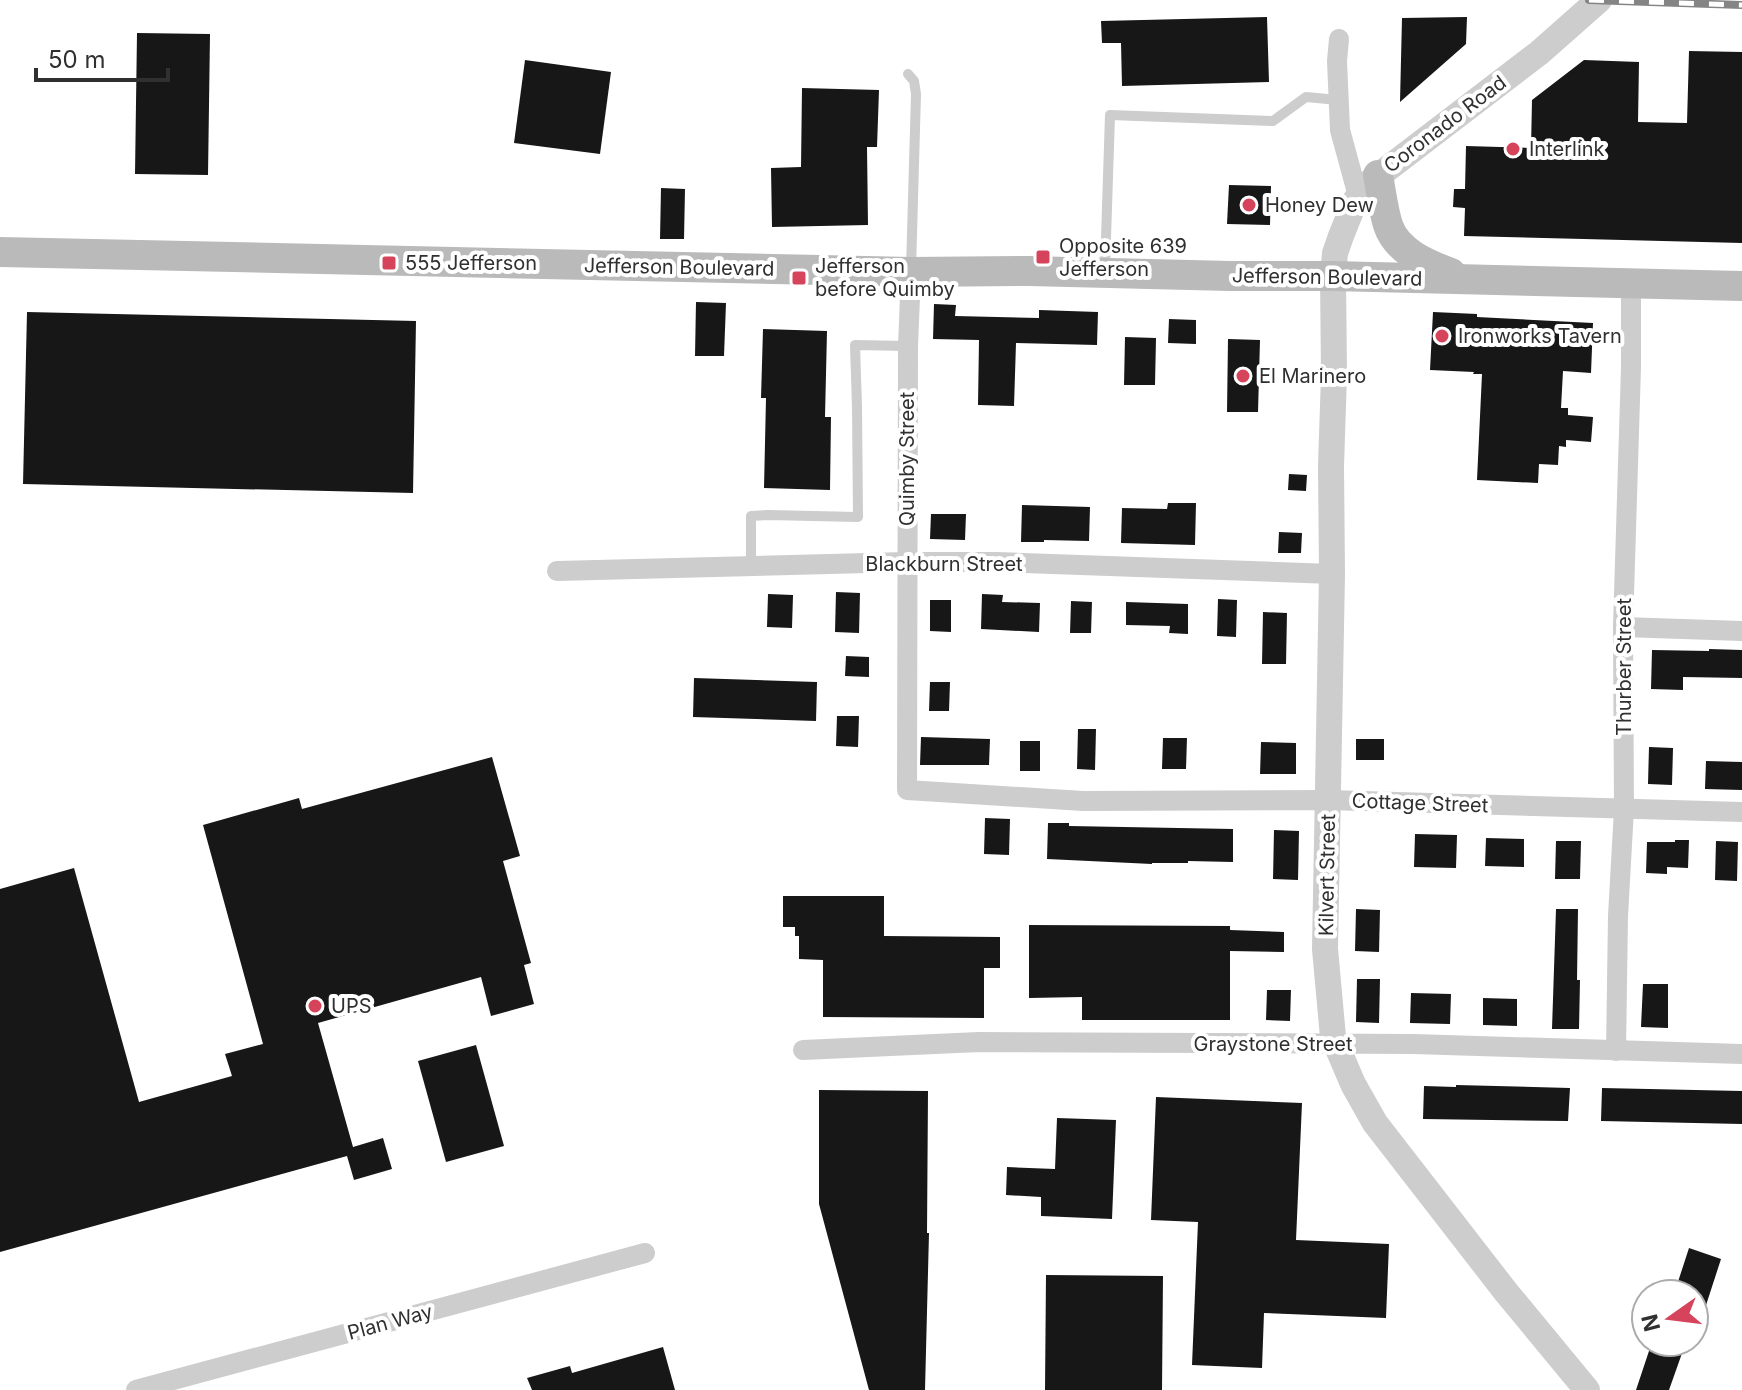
<svg xmlns="http://www.w3.org/2000/svg" width="1742" height="1390" viewBox="0 0 1742 1390" font-family="Inter,sans-serif">
<style>
.building{fill:#171717}
.lines{fill:none;stroke-linecap:round;stroke-linejoin:round}
.service{stroke:#cdcdcd;stroke-width:10}
.minor{stroke:#cdcdcd;stroke-width:20}
.tertiary{stroke:#cdcdcd;stroke-width:26}
.secondary{stroke:#bababa;stroke-width:30}
.rail-casing{stroke:#858585;stroke-width:8}
.rail{stroke:#fff;stroke-width:5;stroke-dasharray:15;stroke-linecap:butt}
.poi-dot{fill:#d5445b;stroke:#fff;stroke-width:3}
.labels{text-anchor:middle;stroke-width:8;stroke-linejoin:round;paint-order:stroke}
.street-label{font-size:20px;fill:#303030;stroke:#fff}
.poi-label{font-size:20px;fill:#303030;stroke:#fff;text-anchor:start}
</style>
<rect width="100%" height="100%" fill="#fff"/>
<g class="building">
<polygon points="1267,17 1269,82 1122,86 1121,43 1102,43 1101,21"/>
<polygon points="1467,17 1466,44 1400,102 1402,18"/>
<polygon points="137,33 210,34 208,175 135,174"/>
<polygon points="1689,51 1742,52 1742,243 1464,236 1465,208 1453,207 1454,189 1465,189 1466,146 1531,148 1532,100 1584,60 1639,62 1638,122 1687,123"/>
<polygon points="525,60 611,72 600,154 514,143"/>
<polygon points="802,88 879,90 877,147 867,147 868,225 772,227 771,168 801,167"/>
<polygon points="1229,185 1271,186 1270,225 1227,224"/>
<polygon points="661,188 685,189 684,239 660,239"/>
<polygon points="696,302 726,303 724,356 695,356"/>
<polygon points="934,304 956,305 955,316 1039,318 1039,310 1098,312 1097,345 1016,343 1014,406 978,405 979,340 933,339"/>
<polygon points="27,312 416,321 413,493 23,484"/>
<polygon points="1433,312 1477,314 1477,317 1593,323 1591,373 1563,371 1561,408 1568,408 1568,415 1593,417 1591,442 1566,440 1566,447 1559,446 1558,465 1539,464 1538,483 1477,480 1482,374 1473,374 1474,372 1430,370"/>
<polygon points="1169,319 1196,320 1196,344 1168,343"/>
<polygon points="763,329 827,331 825,417 831,417 830,490 764,488 766,398 761,398"/>
<polygon points="1125,337 1156,338 1155,385 1124,385"/>
<polygon points="1228,339 1260,340 1258,412 1227,412"/>
<polygon points="1289,474 1307,475 1306,491 1288,490"/>
<polygon points="1168,503 1196,503 1195,545 1121,543 1122,508 1167,509"/>
<polygon points="1022,505 1090,507 1089,541 1044,540 1044,542 1021,542"/>
<polygon points="931,514 966,514 965,540 930,539"/>
<polygon points="1279,532 1302,533 1301,553 1278,553"/>
<polygon points="836,592 860,593 859,633 835,632"/>
<polygon points="768,594 793,595 792,628 767,627"/>
<polygon points="982,594 1003,595 1002,602 1040,603 1039,632 981,629"/>
<polygon points="1218,599 1237,600 1236,637 1217,636"/>
<polygon points="930,600 951,600 951,632 930,631"/>
<polygon points="1071,601 1092,602 1091,633 1070,633"/>
<polygon points="1126,602 1188,604 1188,634 1169,633 1170,626 1126,625"/>
<polygon points="1263,612 1287,613 1286,664 1262,664"/>
<polygon points="1709,649 1742,650 1742,678 1683,677 1683,690 1651,689 1652,650 1709,651"/>
<polygon points="846,656 869,657 869,677 845,676"/>
<polygon points="694,678 817,682 816,721 693,717"/>
<polygon points="930,682 950,682 949,711 929,711"/>
<polygon points="837,716 859,716 858,747 836,746"/>
<polygon points="1078,729 1096,729 1095,770 1077,769"/>
<polygon points="921,737 990,739 989,765 920,765"/>
<polygon points="1163,738 1187,738 1186,769 1162,769"/>
<rect x="1356" y="739" width="28" height="21"/>
<rect x="1020" y="741" width="20" height="30"/>
<polygon points="1261,742 1296,743 1296,774 1260,774"/>
<polygon points="1649,747 1673,748 1672,785 1648,784"/>
<polygon points="492,757 520,856 503,861 531,963 524,965 534,1004 491,1016 481,977 318,1023 353,1147 383,1138 392,1169 354,1180 347,1156 0,1252 0,889 74,868 139,1102 232,1076 225,1054 263,1044 203,825 299,798 302,809"/>
<polygon points="1706,761 1742,762 1742,790 1705,789"/>
<polygon points="985,818 1010,819 1009,855 984,854"/>
<polygon points="1048,823 1069,823 1069,826 1233,829 1233,862 1188,861 1188,863 1152,863 1152,864 1047,859"/>
<polygon points="1274,830 1299,831 1298,880 1273,879"/>
<polygon points="1415,834 1457,835 1456,868 1414,867"/>
<polygon points="1486,838 1524,839 1524,867 1485,866"/>
<polygon points="1675,840 1689,840 1688,868 1667,867 1667,874 1646,873 1647,842 1675,842"/>
<polygon points="1556,841 1581,841 1580,879 1555,879"/>
<polygon points="1716,841 1738,842 1737,881 1715,880"/>
<polygon points="783,896 884,896 884,936 1000,937 1000,968 984,968 984,1018 823,1017 823,960 799,959 799,936 795,936 795,927 783,927"/>
<polygon points="1356,909 1380,910 1379,952 1355,951"/>
<polygon points="1556,909 1578,909 1577,980 1580,980 1579,1029 1552,1029"/>
<polygon points="1029,925 1230,926 1230,930 1284,932 1284,952 1230,951 1230,1020 1082,1020 1082,997 1029,998"/>
<polygon points="1357,979 1380,979 1379,1023 1356,1022"/>
<polygon points="1643,984 1668,984 1668,1028 1641,1027"/>
<polygon points="1267,990 1291,990 1290,1021 1266,1020"/>
<polygon points="1411,993 1451,994 1450,1024 1410,1023"/>
<polygon points="1483,998 1517,999 1517,1026 1483,1025"/>
<polygon points="476,1045 504,1146 446,1162 418,1061"/>
<polygon points="1456,1085 1570,1088 1568,1121 1423,1119 1424,1086 1456,1087"/>
<polygon points="1602,1088 1742,1091 1742,1124 1601,1121"/>
<polygon points="819,1090 928,1091 927,1233 929,1233 925,1390 869,1390 819,1204"/>
<polygon points="1156,1097 1302,1103 1296,1240 1389,1244 1386,1318 1264,1313 1262,1368 1192,1365 1198,1222 1151,1220"/>
<polygon points="1057,1118 1116,1120 1112,1219 1041,1216 1041,1197 1006,1195 1007,1167 1055,1169"/>
<polygon points="1689,1248 1721,1259 1697,1333 1694,1332 1694,1294 1674,1294"/>
<polygon points="1046,1275 1163,1276 1162,1390 1045,1390"/>
<polygon points="1652,1342 1686,1342 1669,1390 1636,1390"/>
<polygon points="663,1347 675,1390 532,1390 527,1378 570,1366 572,1373"/>
</g>
<g class="lines">
<g class="service">
<polyline points="908,74 914,81 916,94 911,269"/>
<polyline points="1105,269 1110,115 1273,121 1306,97 1338,100"/>
<polyline points="751,566 751,516 768,515 858,517 857,407 855,345 908,346"/>
</g>
<g class="minor">
<polyline points="1339,39 1337,61 1340,130 1358,196"/>
<polyline points="911,272 908,346 907,790 1083,801 1328,800 1742,812"/>
<polyline points="557,571 906,562 996,562 1332,574"/>
<polyline points="1623,627 1742,631"/>
<polyline points="803,1050 979,1042 1413,1044 1742,1054"/>
<polyline points="1616,1051 1618,916 1624,809 1623,627 1631,367 1631,283"/>
<polyline points="136,1390 645,1253"/>
</g>
<polyline class="tertiary" points="1587,1390 1506,1292 1375,1123 1353,1084 1333,1037 1325,949 1332,574 1331,466 1334,375 1333,276 1335,253 1341,236 1355,201 1365,186 1539,53 1599,0"/>
<g class="secondary">
<path d="M1378,175C1381,191 1383,209 1388,225C1397,252 1427,264 1451,273"/>
<polyline points="0,252 911,272 1029,271 1230,276 1333,276 1742,286"/>
</g>
<g class="rail-casing">
<polyline id="rail" points="1589,0 1742,5"/>
</g>
<use href="#rail" class="rail"/>
</g>
<g class="poi-dot">
<circle cx="1513" cy="149" r="8"/>
<circle cx="1249" cy="205" r="8"/>
<rect x="1035" y="249" width="16" height="16" rx="4"/>
<rect x="381" y="255" width="16" height="16" rx="4"/>
<rect x="791" y="270" width="16" height="16" rx="4"/>
<circle cx="1442" cy="336" r="8"/>
<circle cx="1243" cy="376" r="8"/>
<circle cx="315" cy="1006" r="8"/>
</g>
<g class="labels">
<g class="street-label">
<text transform="translate(1445 124) rotate(-37)" y="7">Coronado Road</text>
<text transform="translate(679 267) rotate(1)" y="7">Jefferson Boulevard</text>
<text transform="translate(1327 277) rotate(1)" y="7">Jefferson Boulevard</text>
<text transform="translate(907 459) rotate(-90)" y="7">Quimby Street</text>
<text x="944" y="571">Blackburn Street</text>
<text transform="translate(1624 667) rotate(-90)" y="7">Thurber Street</text>
<text transform="translate(1420 803) rotate(2)" y="7">Cottage Street</text>
<text transform="translate(1327 875) rotate(-89)" y="7">Kilvert Street</text>
<text x="1273" y="1051">Graystone Street</text>
<text transform="translate(390 1322) rotate(-15)" y="7">Plan Way</text>
</g>
<g class="poi-label">
<text x="1529" y="156">Interlink</text>
<text x="1265" y="212">Honey Dew</text>
<text x="1059" y="253">Opposite 639<tspan x="1059" dy="23">Jefferson</tspan></text>
<text x="405" y="270">555 Jefferson</text>
<text x="815" y="273">Jefferson<tspan x="815" dy="23">before Quimby</tspan></text>
<text x="1458" y="343">Ironworks Tavern</text>
<text x="1259" y="383">El Marinero</text>
<text x="331" y="1013">UPS</text>
</g>
</g>
<g transform="translate(1670 1318) rotate(256)"><circle r="38" fill="#ffffff" stroke="#acacac" stroke-width="2"/>
<path d="M0-6L14 30L0 20L-14 30Z" fill="#d5445b"/>
<text y="-12" font-size="22" font-weight="bold" text-anchor="middle" fill="#303030">N</text>
</g>
<path d="M36 68v12h132v-12" fill="none" stroke="#303030" stroke-width="4"/>
<text x="48" y="68" font-size="24" fill="#303030" stroke="#ffffff" stroke-width="6" paint-order="stroke">50 m</text>
</svg>
